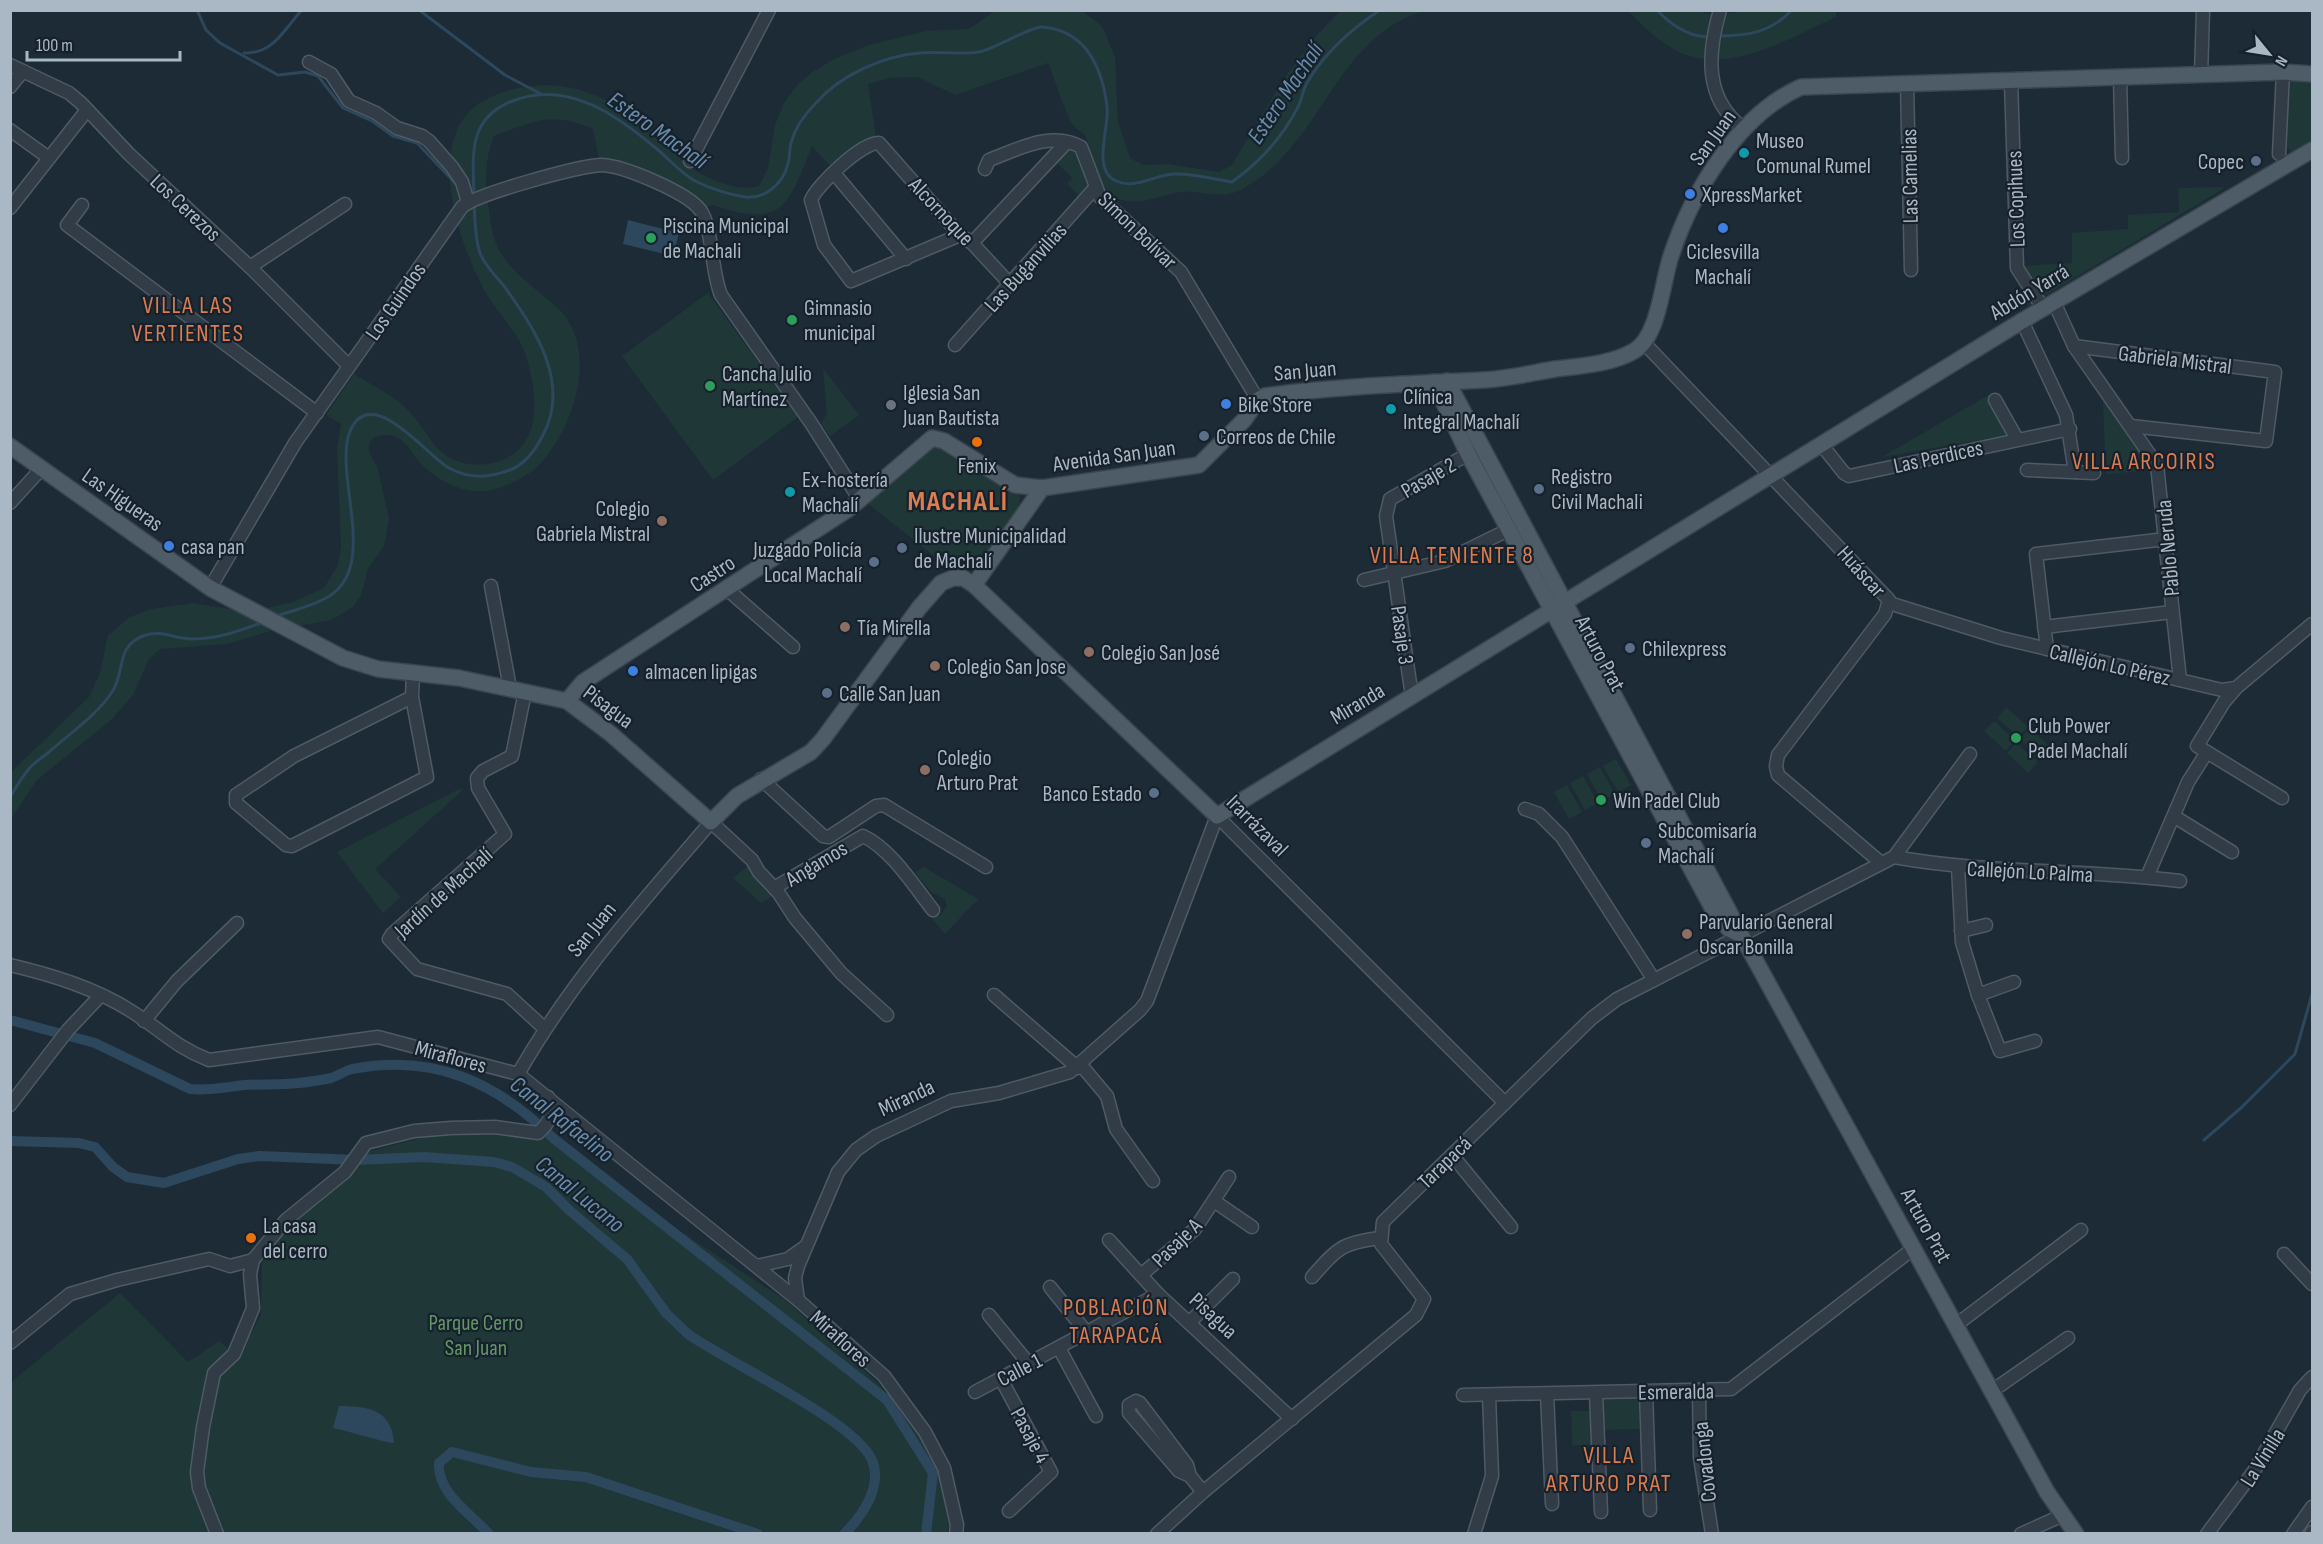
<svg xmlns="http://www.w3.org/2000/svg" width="2323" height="1544" viewBox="0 0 2323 1544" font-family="'Sofia Sans Condensed',sans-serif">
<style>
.green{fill:#1f3737}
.water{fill:#2d475d}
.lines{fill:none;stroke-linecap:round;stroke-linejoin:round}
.stream{stroke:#2d475d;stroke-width:3}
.canal{stroke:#2d475d;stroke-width:10}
.minor-casing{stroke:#4e5a65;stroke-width:15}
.major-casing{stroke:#3a4550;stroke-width:18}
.minor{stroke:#313c47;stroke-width:12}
.major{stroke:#4e5c67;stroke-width:15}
.culture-dot{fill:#0f9aa8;stroke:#17212b;stroke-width:2}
.service-dot{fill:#5c6f8a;stroke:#17212b;stroke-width:2}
.shop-dot{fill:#3f7fe0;stroke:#17212b;stroke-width:2}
.leisure-dot{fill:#2e9e5b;stroke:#17212b;stroke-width:2}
.worship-dot{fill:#6b7280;stroke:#17212b;stroke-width:2}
.food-dot{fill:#e8710a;stroke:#17212b;stroke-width:2}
.education-dot{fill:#8d6e63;stroke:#17212b;stroke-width:2}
.labels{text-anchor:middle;stroke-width:4.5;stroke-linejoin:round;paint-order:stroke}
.street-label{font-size:22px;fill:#aab7c4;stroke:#17212b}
.poi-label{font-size:22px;fill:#aab7c4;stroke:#17212b;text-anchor:start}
.park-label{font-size:22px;fill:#619667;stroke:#17212b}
.water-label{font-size:24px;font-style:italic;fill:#688cab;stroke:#17212b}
.neighbourhood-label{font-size:24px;letter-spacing:1.5px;fill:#da7d50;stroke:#17212b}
.district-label{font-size:28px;font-weight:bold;letter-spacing:1.5px;fill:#da7d50;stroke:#17212b}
</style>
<rect width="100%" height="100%" fill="#1d2b36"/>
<g class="green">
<path d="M1341,10L1424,11C1332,38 1321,152 1238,191C1219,200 1199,189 1179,192C1162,195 1144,204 1126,201C1097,196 1095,160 1087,139C1084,132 1078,131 1074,126C1066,116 1054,77 1048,63L955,95L918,77L889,78L868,84L876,137L864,140L832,168L812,146C788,204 785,230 713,205L706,207C688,184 627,163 599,159L593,129C550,111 536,121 494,136C485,158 485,179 488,203C493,252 502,261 540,293C552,303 564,311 571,326C593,368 570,433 539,465C526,478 504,488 486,491C458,494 432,477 415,457C410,449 405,441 396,437C389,434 382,435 374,437L369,443V452L378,470L389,518L384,546L368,569L361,595L353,607L331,620L271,631L227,644L160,649L149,659L133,695L112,719L36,781L11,819V772L89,697L100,673L108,635L130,617L151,609L193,603L248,612L293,602L324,588L338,565L341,546L337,448L341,424L326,415L354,374C373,386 395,396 410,412C425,428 432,449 452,459C465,465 478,466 492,463C543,452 538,398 527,359C520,335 502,318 489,298C461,252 423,145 477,105C494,93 513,88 532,86C581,80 623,106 659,135C668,142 672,152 680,159C697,176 736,193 759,186L768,168L775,125L784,103L797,85L811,73L834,59L869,45L926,31L969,29L995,11H1082L1102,26L1115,57L1118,122L1130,158L1143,165L1168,164L1219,172L1232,165L1283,80L1317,35Z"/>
<path d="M1758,10H1836V17C1788,39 1722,80 1670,47C1654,38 1641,23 1628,11H1697L1714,15Z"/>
<polygon points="2312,76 2312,142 2293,154 2284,144 2285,77"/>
<polygon points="1069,148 1080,155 1089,185 1082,198 1067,184 1072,178 1055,161"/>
<polygon points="2223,187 2223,189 2028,306 2022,294 2021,266 2072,263 2072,233 2128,229 2128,215 2179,212 2178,188"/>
<polygon points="708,293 798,417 713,480 622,356"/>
<polygon points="823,368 859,415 830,436 821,424 827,413"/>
<polygon points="1992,393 2015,434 1882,457"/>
<polygon points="2103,400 2150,464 2151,470 2106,474"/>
<polygon points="933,443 1019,493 1020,503 1017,509 978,568 950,569 867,503"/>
<polygon points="2006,707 2028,727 2018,737 1997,718"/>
<polygon points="1994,721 2015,740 2006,751 1984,731"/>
<polygon points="2030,728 2051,748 2042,759 2020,739"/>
<polygon points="2016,743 2038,762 2028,773 2007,753"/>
<polygon points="1616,759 1631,785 1618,792 1603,766"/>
<polygon points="1600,767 1615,794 1602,801 1587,774"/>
<polygon points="1583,776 1598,803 1585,810 1570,783"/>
<polygon points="1567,785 1582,812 1569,819 1554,792"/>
<polygon points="464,789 375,869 401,897 383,913 337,852 457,790"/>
<polygon points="749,865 753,874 773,896 761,903 733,878"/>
<polygon points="924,867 978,899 945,934 928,914 940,916 947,906 945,899 931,892 915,872"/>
<polygon points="512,1133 553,1138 627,1196 785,1300 878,1383 919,1434 939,1472 950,1525 946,1534 11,1534 11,1382 120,1293 188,1362 219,1341 234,1354 245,1344 261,1315 262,1263 288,1226 367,1152 425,1137"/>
<polygon points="1600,1397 1639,1397 1639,1429 1602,1430"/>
<polygon points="1571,1411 1590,1411 1591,1445 1572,1445"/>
</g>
<g class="water">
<polygon points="628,220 679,233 673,256 623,244"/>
<path d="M339,1406C367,1406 392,1409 394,1443C390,1444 344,1430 333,1428Z"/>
</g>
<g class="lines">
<g class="stream">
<polyline points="197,10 206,30 220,43 278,75 305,72 318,76 343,108 372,121 393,136 417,143 458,186"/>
<polyline points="419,10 505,75 541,94"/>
<path d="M1657,10C1671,25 1688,37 1710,37"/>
<path d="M1716,36C1747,36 1770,33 1792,10"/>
<path d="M244,53C274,54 284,29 302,10"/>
<path d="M474,197C473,157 467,120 510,102C566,78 617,115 658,150C670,160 681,173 695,181C709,188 730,195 746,197C766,199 783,183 788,164C790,157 789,150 791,143C795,127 805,114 816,103C840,75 883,56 920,53C939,51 960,55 979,52C995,49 1031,26 1043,27C1086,31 1102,68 1107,106C1110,127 1091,170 1116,181C1135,190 1154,175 1173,174C1192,173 1213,179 1232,182C1260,162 1282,138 1298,107C1302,99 1303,89 1308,81C1325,53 1353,28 1380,10"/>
<path d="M277,616C294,610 313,606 328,597C381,566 331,471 351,429C373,384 427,456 449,468C469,479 490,478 510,470C526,464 536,449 543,435C571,383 535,329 504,286C496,276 485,266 480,253C475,239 475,219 474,204"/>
<path d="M10,797C16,788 21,778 28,770C33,763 42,758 49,752C69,734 97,715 112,692C126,671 115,647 143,636C160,629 175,639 192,639C217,639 240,631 263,622"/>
<polyline points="2204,1140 2242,1107 2295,1054 2312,994"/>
</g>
<g class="canal">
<path d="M10,1020L95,1043L190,1089C209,1091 226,1087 245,1085C263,1084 281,1085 299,1083C309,1082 321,1080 331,1078C338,1076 344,1071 352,1069C433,1053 496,1082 553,1138L887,1400L933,1473L926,1534"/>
<path d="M10,1141L79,1143L95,1147L113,1167L127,1177L164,1183L238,1159L260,1156L356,1160L424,1157L494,1162L512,1167L546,1187L569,1210L627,1259L666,1313L688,1334C727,1362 855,1421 872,1460C883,1487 862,1516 844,1534"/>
<path d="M489,1534C470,1513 437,1493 439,1463L452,1452L531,1472L586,1477L758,1534"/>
</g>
<g class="minor-casing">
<g id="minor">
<path d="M1720,10C1708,52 1703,98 1743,128"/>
<polyline points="309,62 331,74 349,101 376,113 397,128 422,136 429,141 452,167 462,182 468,202"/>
<polyline points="10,65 69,93 81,103 129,154 250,267 349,366"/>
<polyline points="2201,75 2203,10"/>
<polyline points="2120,78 2122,158"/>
<polyline points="2011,81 2017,268 2043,308"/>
<polyline points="1907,83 1911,270"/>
<polyline points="10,87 23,71"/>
<polyline points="10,130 49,158"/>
<polyline points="2279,154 2283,72"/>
<polyline points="690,161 769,10"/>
<path d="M985,169L989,160C1016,150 1052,130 1081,147L1100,197L1181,272L1258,400"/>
<polyline points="834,173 906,259"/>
<polyline points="82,205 67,225 317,413"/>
<polyline points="10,208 87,110"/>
<path d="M960,235L851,281L824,245L811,200C817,185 862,142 879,143L960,235L972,243L1010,284"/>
<polyline points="972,243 1066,143"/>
<polyline points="250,267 345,204"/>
<polyline points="2054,302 2074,346 2157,465 2180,680"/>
<polyline points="2022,321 2066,415 2075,472"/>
<polyline points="1644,343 1889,600 1885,614 1778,755 1776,766 1778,775 1880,862"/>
<polyline points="955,345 1095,188"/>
<polyline points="2074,346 2275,372 2266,441 2131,426"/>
<polyline points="1995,400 2017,439"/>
<polyline points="1821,444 1844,473 1849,476 2070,429"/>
<polyline points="2027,470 2094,473"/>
<polyline points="10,503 42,468"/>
<polyline points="1364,580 1445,561 1510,529"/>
<polyline points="491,586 510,688"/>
<path d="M210,588L295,443L462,207C476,194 582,165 602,165C624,166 689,193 701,211C713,230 711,271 721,295L811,423L860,500"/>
<polyline points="728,590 793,647"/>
<polyline points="1889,603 2001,638 2222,690 2236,688 2312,624"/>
<polyline points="2044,627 2172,612"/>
<polyline points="2047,649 2036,554 2166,539"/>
<polyline points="2236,688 2224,702 2197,746 2282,798"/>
<polyline points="525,692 512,756 483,771 477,778 478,788 505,834 392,934 389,939 417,969 507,994 544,1028"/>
<polyline points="412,697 294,756 236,795 236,803 286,845 292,846 427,777 412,697 413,673"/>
<polyline points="1412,697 1386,516 1390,499 1468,454"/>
<polyline points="761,779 823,836 829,837 876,806 884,805 986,867"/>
<polyline points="1525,809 1539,814 1562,837 1654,980"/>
<polyline points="2175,817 2232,852"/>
<polyline points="1894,857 1970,754"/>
<polyline points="1958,867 1962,942 1978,995 2000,1051 2035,1041"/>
<polyline points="2147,877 2188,782 2207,752"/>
<path d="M774,888L863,836C891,849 914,886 933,910"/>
<polyline points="1961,931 1986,925"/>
<path d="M10,965C52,975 95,988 131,1011C161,1030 174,1046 209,1060L378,1037L518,1074L798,1300L884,1376L925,1432L944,1468L957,1525L956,1534"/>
<polyline points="994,995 1078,1068"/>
<polyline points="1978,995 2014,982"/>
<polyline points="144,1021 177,981 237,923"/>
<polyline points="1081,1065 1107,1096 1116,1129 1153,1181"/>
<path d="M518,1074C573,978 640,905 711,822L752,860L759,872L778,892L795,918L841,973L887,1015"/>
<polyline points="10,1105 68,1030 101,995"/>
<polyline points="1452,1155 1511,1227"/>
<polyline points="1214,1201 1252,1227"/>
<polyline points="1109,1240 1158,1294 1292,1419"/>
<polyline points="2284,1254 2312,1284"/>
<polyline points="757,1266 788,1259 805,1247"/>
<polyline points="1141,1275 1195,1229 1229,1177"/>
<path d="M1312,1277C1338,1248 1341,1243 1380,1238"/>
<polyline points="1050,1287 1087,1333"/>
<polyline points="798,1300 795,1278 798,1266 838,1172 856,1150 876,1136 951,1101 999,1093 1070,1072 1140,1010 1147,1001 1217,816 1505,1103"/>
<polyline points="989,1315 1029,1364"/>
<polyline points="1189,1323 1233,1279"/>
<polyline points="1956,1325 2081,1230"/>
<polyline points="10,1343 70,1294 117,1280 209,1259 230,1266 253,1260"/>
<polyline points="1059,1348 1096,1416"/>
<polyline points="1001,1379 1051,1472 1009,1511"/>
<polyline points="1699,1391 1700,1457 1712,1534"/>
<polyline points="1992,1391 2068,1338"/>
<polyline points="975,1392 1158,1294"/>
<polyline points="1646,1392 1650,1510"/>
<polyline points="1596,1393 1601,1512"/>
<polyline points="1547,1394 1552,1504"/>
<polyline points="1463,1395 1731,1389 1914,1248"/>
<polyline points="1190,1476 1187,1465 1140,1403 1136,1401 1129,1405 1129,1413 1179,1471 1190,1476 1203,1492"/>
<path d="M217,1534L199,1488L197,1472L203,1427L214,1373L234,1354L253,1308L250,1274L253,1260L286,1220L345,1172L366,1143L414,1131L451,1128L495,1127L538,1133C551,1122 553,1113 548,1097"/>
<path d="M1157,1534L1203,1492L1416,1315L1424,1299L1381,1244L1383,1222L1592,1018L1617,999L1894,857C1989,874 2085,869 2180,881"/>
<polyline points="1474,1534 1492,1476 1489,1395"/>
<polyline points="2021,1534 2063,1515"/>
<polyline points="2207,1534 2254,1471 2300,1390 2312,1377"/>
<polyline points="2293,1534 2312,1507"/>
<polyline points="2311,1534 2312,1532"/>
</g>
</g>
<g class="major-casing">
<g id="major">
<polyline points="1447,381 1742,936 2047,1492 2076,1534"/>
<polyline points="1434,382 1468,454 1715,913 1729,929 1739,934"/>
<polyline points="10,446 210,588 343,658 378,669 459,678 567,701 611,734 711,822 737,796 811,752 823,739 919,608 941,583 953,578 963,578 974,585 1217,816 2022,321 2312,150"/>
<polyline points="974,585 1042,488"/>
<path d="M567,701L583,682L850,508L932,438L944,441L1015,485L1042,488L1199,465L1244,420L1258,400L1265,396C1337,386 1411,384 1483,380C1507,379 1531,373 1555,369C1580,366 1612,364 1634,351C1659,337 1662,282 1671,256C1692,192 1738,115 1801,87L2283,72L2312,74"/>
</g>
</g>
<use href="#minor" class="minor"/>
<use href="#major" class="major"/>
</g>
<g class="culture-dot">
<circle cx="1744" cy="153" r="6"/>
<circle cx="1391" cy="409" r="6"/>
<circle cx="790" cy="492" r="6"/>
</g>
<g class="service-dot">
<circle cx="2256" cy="161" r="6"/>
<circle cx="1204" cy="436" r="6"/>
<circle cx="1539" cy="489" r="6"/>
<circle cx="902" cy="548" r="6"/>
<circle cx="874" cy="562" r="6"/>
<circle cx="1630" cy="648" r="6"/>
<circle cx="827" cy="693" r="6"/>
<circle cx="1154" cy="793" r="6"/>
<circle cx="1646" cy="843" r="6"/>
</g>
<g class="shop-dot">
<circle cx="1690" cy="194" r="6"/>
<circle cx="1723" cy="228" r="6"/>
<circle cx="1226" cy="404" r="6"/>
<circle cx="169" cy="546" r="6"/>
<circle cx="633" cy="671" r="6"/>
</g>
<g class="leisure-dot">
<circle cx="651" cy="238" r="6"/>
<circle cx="792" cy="320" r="6"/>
<circle cx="710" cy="386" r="6"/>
<circle cx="2016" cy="738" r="6"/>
<circle cx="1601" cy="800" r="6"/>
</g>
<circle class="worship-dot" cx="891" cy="405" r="6"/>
<g class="food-dot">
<circle cx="977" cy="442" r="6"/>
<circle cx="251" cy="1238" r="6"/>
</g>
<g class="education-dot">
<circle cx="662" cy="521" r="6"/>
<circle cx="845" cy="627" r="6"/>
<circle cx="1089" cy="652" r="6"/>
<circle cx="935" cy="666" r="6"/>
<circle cx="925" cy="770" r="6"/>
<circle cx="1687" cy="934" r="6"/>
</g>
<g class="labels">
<g class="street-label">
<text transform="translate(1712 137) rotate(-54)" y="8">San Juan</text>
<text transform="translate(1909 176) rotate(-91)" y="8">Las Camelias</text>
<text transform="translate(2015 199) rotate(-92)" y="8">Los Copihues</text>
<text transform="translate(186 207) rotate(43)" y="8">Los Cerezos</text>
<text transform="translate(942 211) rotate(47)" y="8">Alcornoque</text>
<text transform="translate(1138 230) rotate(44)" y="8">Simon Bolívar</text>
<text transform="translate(1025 267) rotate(-48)" y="8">Las Buganvilias</text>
<text transform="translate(2029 291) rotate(-31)" y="8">Abdón Yarrá</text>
<text transform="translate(395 301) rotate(-55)" y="8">Los Guindos</text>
<text transform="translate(2175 359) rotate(7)" y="8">Gabriela Mistral</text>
<text transform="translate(1305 370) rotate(-5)" y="8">San Juan</text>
<text transform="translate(1114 455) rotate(-8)" y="8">Avenida San Juan</text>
<text transform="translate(1938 456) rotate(-12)" y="8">Las Perdices</text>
<text transform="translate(1428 477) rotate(-30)" y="8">Pasaje 2</text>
<text transform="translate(123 499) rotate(35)" y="8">Las Higueras</text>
<text transform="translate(2167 548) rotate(-95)" y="8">Pablo Neruda</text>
<text transform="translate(1862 571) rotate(48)" y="8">Huáscar</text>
<text transform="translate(712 573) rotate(-33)" y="8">Castro</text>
<text transform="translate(1403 635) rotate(82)" y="8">Pasaje 3</text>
<text transform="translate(1601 653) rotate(62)" y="8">Arturo Prat</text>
<text transform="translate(2110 664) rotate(13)" y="8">Callejón Lo Pérez</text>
<text transform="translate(1357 703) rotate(-31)" y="8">Miranda</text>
<text transform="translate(609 706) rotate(37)" y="8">Pisagua</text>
<text transform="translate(1258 825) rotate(45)" y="8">Irarrázaval</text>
<text transform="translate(816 863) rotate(-31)" y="8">Angamos</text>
<text transform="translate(2030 871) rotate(3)" y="8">Callejón Lo Palma</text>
<text transform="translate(443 892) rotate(-42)" y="8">Jardín de Machalí</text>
<text transform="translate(591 929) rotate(-51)" y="8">San Juan</text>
<text transform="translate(451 1056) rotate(15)" y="8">Miraflores</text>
<text transform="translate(906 1097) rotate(-25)" y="8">Miranda</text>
<text transform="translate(1444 1162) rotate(-44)" y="8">Tarapacá</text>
<text transform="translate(1927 1225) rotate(61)" y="8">Arturo Prat</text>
<text transform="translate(1176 1242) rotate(-44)" y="8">Pasaje A</text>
<text transform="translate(1214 1315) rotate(43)" y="8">Pisagua</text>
<text transform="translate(841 1338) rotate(42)" y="8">Miraflores</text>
<text transform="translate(1019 1369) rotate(-28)" y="8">Calle 1</text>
<text transform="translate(1676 1391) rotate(-1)" y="8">Esmeralda</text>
<text transform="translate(1031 1435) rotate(62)" y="8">Pasaje 4</text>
<text transform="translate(2262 1457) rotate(-58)" y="8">La Vinilla</text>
<text transform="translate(1704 1462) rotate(-96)" y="8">Covadonga</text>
</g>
<g class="poi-label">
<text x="1756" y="148">Museo<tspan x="1756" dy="25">Comunal Rumel</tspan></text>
<text x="2244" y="169" text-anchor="end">Copec</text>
<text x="1702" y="202">XpressMarket</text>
<text x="663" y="233">Piscina Municipal<tspan x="663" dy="25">de Machali</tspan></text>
<text x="1723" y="259" text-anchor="middle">Ciclesvilla<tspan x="1723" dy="25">Machalí</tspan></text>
<text x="804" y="315">Gimnasio<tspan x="804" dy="25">municipal</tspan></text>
<text x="722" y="381">Cancha Julio<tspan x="722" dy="25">Martínez</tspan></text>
<text x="903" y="400">Iglesia San<tspan x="903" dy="25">Juan Bautista</tspan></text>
<text x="1403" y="404">Clínica<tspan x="1403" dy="25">Integral Machalí</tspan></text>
<text x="1238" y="412">Bike Store</text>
<text x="1216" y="444">Correos de Chile</text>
<text x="977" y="473" text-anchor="middle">Fenix</text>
<text x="1551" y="484">Registro<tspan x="1551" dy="25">Civil Machali</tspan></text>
<text x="802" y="487">Ex-hostería<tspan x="802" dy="25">Machalí</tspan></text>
<text x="650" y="516" text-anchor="end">Colegio<tspan x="650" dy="25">Gabriela Mistral</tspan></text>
<text x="914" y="543">Ilustre Municipalidad<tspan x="914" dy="25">de Machalí</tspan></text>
<text x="181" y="554">casa pan</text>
<text x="862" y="557" text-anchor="end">Juzgado Policía<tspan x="862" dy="25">Local Machalí</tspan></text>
<text x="857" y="635">Tía Mirella</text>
<text x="1642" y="656">Chilexpress</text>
<text x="1101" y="660">Colegio San José</text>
<text x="947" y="674">Colegio San Jose</text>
<text x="645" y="679">almacen lipigas</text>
<text x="839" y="701">Calle San Juan</text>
<text x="2028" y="733">Club Power<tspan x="2028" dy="25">Padel Machalí</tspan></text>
<text x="937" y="765">Colegio<tspan x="937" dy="25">Arturo Prat</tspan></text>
<text x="1142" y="801" text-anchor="end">Banco Estado</text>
<text x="1613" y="808">Win Padel Club</text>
<text x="1658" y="838">Subcomisaría<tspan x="1658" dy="25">Machalí</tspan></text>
<text x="1699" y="929">Parvulario General<tspan x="1699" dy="25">Oscar Bonilla</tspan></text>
<text x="263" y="1233">La casa<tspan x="263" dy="25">del cerro</tspan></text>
</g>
<g class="park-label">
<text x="476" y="1330">Parque Cerro<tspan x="476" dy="25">San Juan</tspan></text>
</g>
<g class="water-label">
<text transform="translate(1285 93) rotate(-56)" y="8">Estero Machalí</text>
<text transform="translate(658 130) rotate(35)" y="8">Estero Machalí</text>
<text transform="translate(562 1119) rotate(38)" y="8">Canal Rafaelino</text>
<text transform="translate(580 1194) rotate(39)" y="8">Canal Lucano</text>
</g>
<g class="neighbourhood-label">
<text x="188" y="313">VILLA LAS<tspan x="188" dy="28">VERTIENTES</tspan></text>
<text x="2144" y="469">VILLA ARCOIRIS</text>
<text x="1452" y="563">VILLA TENIENTE 8</text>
<text x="1116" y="1315">POBLACIÓN<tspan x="1116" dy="28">TARAPACÁ</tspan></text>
<text x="1609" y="1463">VILLA<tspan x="1609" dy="28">ARTURO PRAT</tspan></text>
</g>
<g class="district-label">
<text x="958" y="510">MACHALÍ</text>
</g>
</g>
<rect width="2323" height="1544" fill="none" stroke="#aab7c4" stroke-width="24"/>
<g transform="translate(2269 54) rotate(120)" stroke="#17212b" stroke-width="4.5" paint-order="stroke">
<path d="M0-4.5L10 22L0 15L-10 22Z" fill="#aab7c4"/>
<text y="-9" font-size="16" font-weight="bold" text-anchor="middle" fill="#aab7c4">N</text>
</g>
<path d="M27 51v9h153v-9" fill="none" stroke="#aab7c4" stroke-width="3"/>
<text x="36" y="51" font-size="18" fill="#aab7c4" stroke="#17212b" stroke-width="4.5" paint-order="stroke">100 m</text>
</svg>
